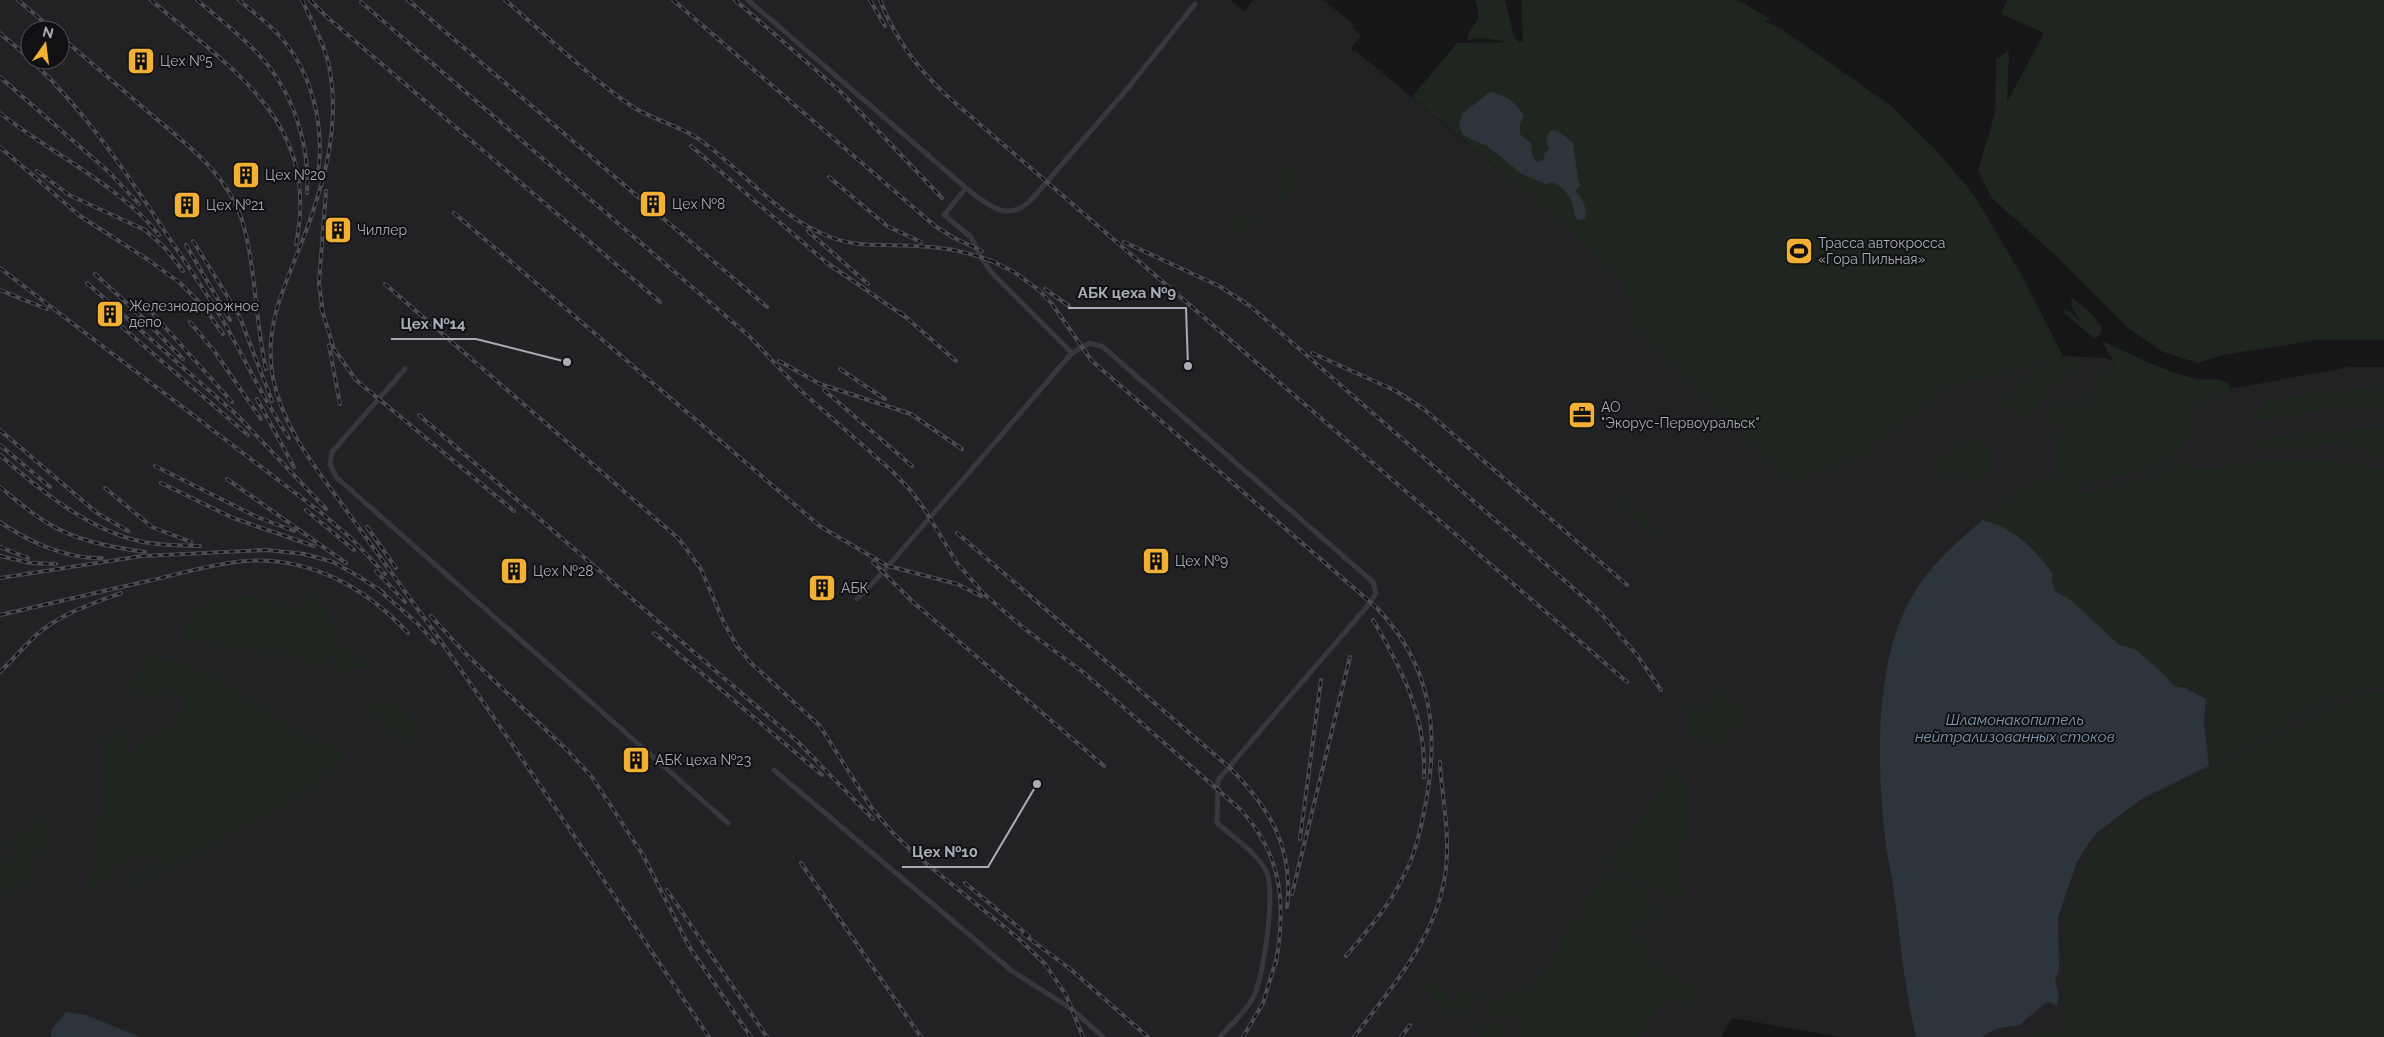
<svg xmlns="http://www.w3.org/2000/svg" width="2384" height="1037" viewBox="0 0 2384 1037" font-family="Raleway,sans-serif">
<style>
.built{fill:#222225;fill-rule:evenodd}
.green{fill:#1e261f;fill-rule:evenodd}
.water{fill:#2c353c}
.lines{fill:none;stroke-linecap:round;stroke-linejoin:round}
.street{stroke:#37383d;stroke-width:5}
.rail-casing{stroke:#4a4c52;stroke-width:4}
.rail{stroke:#111113;stroke-width:2;stroke-dasharray:5.5;stroke-linecap:butt}
.labels{text-anchor:middle;stroke-width:4;stroke-linejoin:round;paint-order:stroke}
.poi-label{font-size:14px;fill:#a8adb8;stroke:#111113;text-anchor:start}
.water-label{font-size:15px;font-style:italic;fill:#7f9bb3;stroke:#111113}
.leader{fill:none;stroke:#a8adb8;stroke-width:2}
.callout-dot{fill:#a8adb8;stroke:#111113;stroke-width:2}
.callout-label{font-size:15px;text-anchor:middle;font-weight:bold;fill:#a8adb8;stroke:#111113;stroke-width:4;stroke-linejoin:round;paint-order:stroke}
</style>
<rect width="100%" height="100%" fill="#161618"/>
<path class="built" d="M0,0H1230L1244,11L1253,0H1323L1354,24L1352,27L1361,35L1352,47V51H1356L1565,225L1624,282L1633,327L1861,457L1945,388L2063,356L2105,358L2182,385L2214,389L2240,387L2349,367H2384V713L2070,1037H1840L1732,1018L1721,1037H0ZM30,30H60V60H30Z"/>
<g class="green">
<path d="M1475,0H1505L1514,37L1519,42L1523,41L1521,0H1738L1771,20L1765,21L1783,30L1890,105L1935,149L1974,195L2022,276L2063,356L1945,388L1861,457L1788,482L1633,327L1623,282L1565,225L1412,97L1457,43L1509,42L1483,38L1467,40C1470,20 1485,27 1475,0Z"/>
<polygon points="2007,0 2384,0 2384,340 2318,340 2222,355 2198,363 2163,352 2128,328 2058,258 1992,198 1978,171 1995,113 1996,59 2009,51 2007,102 2044,33 2001,14"/>
<polygon points="1288,165 1294,166 1305,175 1282,201 1273,194 1283,182 1277,176"/>
<polygon points="1246,209 1257,216 1240,235 1231,225"/>
<polygon points="2071,297 2089,311 2101,326 2101,334 2094,338 2064,313 2065,310 2072,313 2081,322 2072,307"/>
<path d="M2102,341C2132,355 2165,372 2197,379C2209,381 2212,377 2227,382L2231,389C2224,397 2203,401 2193,406L2188,420V437L2173,457L2147,472L2094,481L2078,488L2059,477L2056,472L2055,461L2058,454L2052,440L2051,431L2059,434L2060,429L2056,424L2049,422C2046,412 2056,405 2063,400L2072,406L2076,405L2077,410L2082,409L2084,404L2079,397L2082,391L2093,404L2096,403L2098,389L2094,379L2103,370L2112,371L2116,368C2114,357 2106,352 2102,341Z"/>
<path d="M2065,358L2085,359L2084,367L2074,372L2069,380L2071,370L2062,371L2059,382L2044,389L2043,399L2031,423L2029,424C2017,410 2013,398 1994,410L1991,407L2044,364Z"/>
<polygon points="2370,386 2384,387 2384,410 2332,410 2253,421 2252,415 2269,399"/>
<polygon points="2384,426 2384,457 2365,453 2343,444 2269,448 2253,442 2259,438"/>
<path d="M1974,436C1992,445 2005,475 1977,480C1972,481 1967,477 1962,477C1957,477 1951,479 1946,480L1938,473L1931,472C1936,469 1937,464 1940,459C1948,449 1962,440 1974,436Z"/>
<polygon points="2277,459 2328,459 2384,469 2384,684 2344,694 2315,706 2209,766 2206,699 2185,688 2174,686 2165,675 2136,650 2118,644 2071,600 2056,592 2052,573 2028,543 1999,524 1983,520 2019,490 2053,475 2074,489 2087,493 2143,478 2172,465 2213,468"/>
<path d="M1610,489C1624,497 1655,520 1658,535C1644,535 1639,522 1630,514C1620,502 1617,508 1610,489Z"/>
<path d="M306,593C335,601 343,658 319,669L308,664L303,655L290,661C275,651 280,647 260,655L251,651L224,648L207,641H191L183,636L187,618C208,599 241,592 268,599C278,602 287,608 297,611L301,610L302,597Z"/>
<path d="M341,643H345L349,656L355,652L356,659L360,661L369,657V668C359,666 351,666 346,674C333,668 331,653 341,643Z"/>
<path d="M154,656L206,671L286,723L302,737L326,743L339,750L344,760L342,763C327,765 318,783 306,791L227,837L120,894L132,879L157,865L161,857L160,853L123,861L108,878L87,892C94,848 113,777 100,734L105,741L107,737L120,727L130,760C140,730 136,740 163,733L182,712L183,699C175,691 171,692 160,695L157,692H152L144,699L128,685L140,673L144,661Z"/>
<path d="M1722,685L1728,699L1744,709L1741,720L1743,734L1722,725L1727,747L1696,740L1694,736L1688,737C1684,726 1689,716 1684,706L1690,699L1699,712C1709,708 1709,703 1713,694C1714,691 1719,687 1722,685Z"/>
<polygon points="2384,691 2384,1037 2031,1037 2041,1029 2064,1031 2062,1007 2067,911 2083,864 2094,847 2119,818 2165,790 2228,762 2273,734 2283,731 2292,733 2310,715 2340,704 2366,692"/>
<polygon points="378,696 381,706 385,707 394,702 400,710 404,710 409,719 414,719 418,731 405,744 400,743 391,732 383,728 375,711 368,714 370,704"/>
<path d="M1678,767H1681C1688,783 1691,819 1686,836C1683,844 1675,867 1676,873C1677,879 1683,885 1686,890L1683,900L1602,864L1628,836L1662,784Z"/>
<path d="M51,794L42,854L33,863L30,882C17,889 2,891 0,907V842L15,827H19L25,837L35,821L41,816ZM15,829V849L23,855L22,859L14,864L4,854V848Z"/>
<path d="M1610,873C1622,873 1645,885 1653,895L1642,901L1644,908L1649,909L1658,902L1668,900L1652,918L1639,922L1634,930V935L1651,949L1650,960L1654,966L1664,965L1669,974L1694,984L1698,982L1701,977L1690,1010L1686,1012L1680,999C1659,991 1652,1017 1650,1033L1646,1029L1639,1037H1519L1520,1022C1509,1011 1494,1021 1482,1013L1485,1008L1482,1006L1488,995L1489,1000L1500,1002L1507,994L1522,991L1547,968L1553,961L1564,932L1575,921L1596,884Z"/>
<polygon points="1436,984 1444,987 1445,996 1453,1005 1457,1001 1460,987 1466,995 1468,988 1474,988 1478,996 1477,1001 1470,1004 1466,1012 1449,1014 1433,1001 1431,991 1421,986"/>
<polygon points="1490,1024 1506,1028 1507,1037 1480,1037 1472,1029"/>
</g>
<g class="water">
<path d="M1490,92C1503,93 1520,105 1524,117L1520,123V134L1531,143L1532,156L1537,162L1543,160L1545,152L1549,149L1546,141L1550,130L1558,131L1573,143L1578,180L1581,185L1576,190L1577,193C1584,201 1587,208 1585,219L1578,220L1575,217C1575,203 1565,184 1549,182L1548,185L1522,174L1487,146L1464,136L1459,126L1462,114Z"/>
<path d="M1983,520C2013,528 2034,547 2052,573V583L2056,592L2071,600L2118,644L2136,650L2165,675L2174,686L2185,688L2206,699L2204,725L2209,766L2143,798L2096,833L2086,847L2077,862L2058,917L2059,969L2055,981L2059,995L2057,1006L2049,1002L2044,1004L2018,1026C2006,1026 1992,1028 1983,1037H1916C1905,992 1901,945 1895,899C1892,875 1886,851 1884,828C1877,761 1876,669 1906,608C1923,572 1953,545 1983,520Z"/>
<polygon points="66,1012 86,1015 140,1037 51,1037 52,1029"/>
</g>
<g class="lines">
<g class="street">
<path d="M748,0L966,188C987,204 1007,224 1031,200L1128,88L1195,4"/>
<polyline points="966,188 944,215 971,237 980,256 992,273 1072,353"/>
<polyline points="405,369 332,452 330,464 336,477 728,823"/>
<path d="M857,599L883,572L1072,353L1090,343L1103,347L1373,582L1376,593L1370,603L1218,780L1217,823C1231,835 1259,855 1266,871C1276,891 1264,975 1254,996C1247,1011 1231,1024 1220,1037"/>
<polyline points="774,770 1012,971 1073,1010 1103,1037"/>
</g>
<g class="rail-casing">
<g id="rail">
<polyline points="18,0 53,30"/>
<path d="M151,0C233,71 321,121 296,244"/>
<path d="M197,0C218,18 241,35 260,56C293,92 310,144 307,193"/>
<path d="M239,0C252,11 265,21 277,33C312,70 325,125 318,175"/>
<path d="M302,0C312,22 324,43 329,66C342,130 321,194 298,252C281,293 264,332 273,378C283,428 315,467 344,507C374,549 405,591 435,633C529,766 618,902 709,1037"/>
<polyline points="310,0 328,18 660,302"/>
<polyline points="408,0 767,307"/>
<path d="M505,0C545,34 587,75 630,105C653,121 681,125 703,142C745,173 780,218 830,237C858,248 886,244 916,246C943,247 971,252 996,263"/>
<polyline points="673,0 935,226 954,238 982,251"/>
<polyline points="735,0 841,92 942,198"/>
<polyline points="870,0 885,26"/>
<path d="M880,0C895,38 916,67 946,95L1627,682"/>
<path d="M361,2L749,336L800,390L893,472L911,491L925,510L957,563L984,594L1025,629L1083,672L1241,810C1283,856 1286,905 1276,963"/>
<polyline points="0,33 30,59"/>
<path d="M60,36C89,61 117,85 146,110C182,141 227,172 242,220C256,267 255,320 266,369"/>
<path d="M31,60C86,112 123,168 164,230C185,262 207,293 226,326C247,363 265,402 289,438"/>
<polyline points="0,77 109,172 139,204"/>
<path d="M0,113C49,152 122,187 159,235"/>
<polyline points="691,146 827,263 904,316"/>
<polyline points="0,147 80,216 150,261 180,283 204,307 223,334"/>
<polyline points="37,171 69,195 145,230 165,248 183,271"/>
<polyline points="829,177 887,226 921,242"/>
<polyline points="454,213 821,527 888,566 957,584 981,596"/>
<polyline points="808,231 868,284"/>
<polyline points="193,241 239,315 272,401"/>
<polyline points="1124,242 1219,286 1250,306 1596,608 1637,655 1661,690"/>
<polyline points="186,245 230,320"/>
<path d="M990,260L1014,272L1039,290L1052,304L1092,361L1377,608C1432,666 1440,731 1425,807C1420,832 1415,856 1402,879C1388,908 1366,932 1346,956"/>
<polyline points="0,268 319,511 351,538 385,574"/>
<polyline points="95,274 144,319 183,359"/>
<polyline points="87,283 237,415 326,509"/>
<polyline points="385,284 679,539 701,569 724,623 737,646 751,663 820,726 871,807 892,832 917,856"/>
<polyline points="1045,289 1069,306"/>
<polyline points="0,290 47,309"/>
<polyline points="147,307 232,402"/>
<polyline points="321,307 334,349 356,380 514,511"/>
<polyline points="900,312 956,361"/>
<polyline points="323,313 319,283 326,191"/>
<polyline points="190,322 215,352 261,419"/>
<polyline points="122,327 248,435"/>
<polyline points="329,345 340,404"/>
<polyline points="1312,353 1396,391 1425,410 1627,585"/>
<polyline points="779,361 820,384 911,414 962,449"/>
<polyline points="840,369 885,399"/>
<polyline points="824,390 912,466"/>
<polyline points="257,399 294,467"/>
<polyline points="419,415 798,742 873,819"/>
<polyline points="0,430 97,513 128,531"/>
<polyline points="0,445 50,487"/>
<path d="M0,455C37,488 89,530 139,541C159,546 180,545 200,546"/>
<polyline points="155,466 257,517 294,531"/>
<polyline points="227,479 346,563"/>
<polyline points="161,483 233,518 314,546"/>
<path d="M0,487C15,499 29,512 46,522C75,541 111,547 145,552"/>
<polyline points="105,488 152,527 191,542"/>
<polyline points="306,510 354,550"/>
<path d="M0,522C29,542 66,559 102,558"/>
<polyline points="367,527 396,568"/>
<path d="M957,533L1229,767C1270,808 1294,848 1287,907"/>
<polyline points="0,547 28,558"/>
<polyline points="0,556 30,563 56,564"/>
<polyline points="873,562 913,602 1104,766"/>
<polyline points="376,571 405,602"/>
<polyline points="0,578 142,556 267,550 304,554 333,562 358,576 384,593"/>
<polyline points="379,590 417,623 435,643"/>
<path d="M0,615C49,604 98,592 148,581C179,574 212,564 244,561C309,556 365,587 408,633"/>
<polyline points="431,616 464,652 568,751 592,777 643,855 690,948 751,1037"/>
<path d="M1373,620C1402,669 1427,718 1424,777"/>
<polyline points="654,633 822,775"/>
<path d="M0,672C12,660 23,648 35,636C60,614 91,604 121,593"/>
<polyline points="1300,839 1321,680"/>
<polyline points="911,851 1019,939 1045,964 1066,995 1083,1037"/>
<polyline points="801,863 921,1037"/>
<polyline points="965,883 1029,936"/>
<polyline points="667,890 767,1037"/>
<polyline points="1292,894 1350,657"/>
<polyline points="1023,934 1069,968 1148,1037"/>
<polyline points="1243,1037 1263,1003 1277,957"/>
<path d="M1354,1037C1397,980 1447,926 1447,850C1448,820 1441,791 1440,762"/>
<polyline points="1401,1037 1410,1025"/>
</g>
</g>
<use href="#rail" class="rail"/>
</g>
<defs>
<g id="building-square" transform="scale(1.4375)"><rect x="-9" y="-9" width="18" height="18" rx="4" fill="#f2b134" stroke="#111113"/><path d="M-4-6H4V6H1V3H-1V6H-4ZM-2.5-4.3h1.7v1.8h-1.7ZM.8-4.3h1.7v1.8H.8ZM-2.5-1h1.7V.8h-1.7ZM.8-1h1.7V.8H.8Z" fill="#111"/></g>
<g id="stadium-square" transform="scale(1.4375)"><rect x="-9" y="-9" width="18" height="18" rx="4" fill="#f2b134" stroke="#111113"/><path d="M0-5a6.5 5 0 1 0 0 10a6.5 5 0 1 0 0-10ZM-3.5-1.8h7v3.6h-7Z" fill="#111"/></g>
<g id="office-square" transform="scale(1.4375)"><rect x="-9" y="-9" width="18" height="18" rx="4" fill="#f2b134" stroke="#111113"/><path d="M-6-3h4V-5.5h4V-3h4V5H-6ZM-1-4.5V-3h2v-1.5ZM-6 0V1H6V0Z" fill="#111"/></g>
</defs>
<g fill-rule="evenodd">
<use href="#building-square" x="141" y="61"/>
<use href="#building-square" x="246" y="175"/>
<use href="#building-square" x="653" y="204"/>
<use href="#building-square" x="187" y="205"/>
<use href="#building-square" x="338" y="230"/>
<use href="#stadium-square" x="1799" y="251"/>
<use href="#building-square" x="110" y="314"/>
<use href="#office-square" x="1582" y="415"/>
<use href="#building-square" x="1156" y="561"/>
<use href="#building-square" x="514" y="571"/>
<use href="#building-square" x="822" y="588"/>
<use href="#building-square" x="636" y="760"/>
</g>
<g class="labels">
<g class="poi-label">
<text x="160" y="66">Цех №5</text>
<text x="265" y="180">Цех №20</text>
<text x="672" y="209">Цех №8</text>
<text x="206" y="210">Цех №21</text>
<text x="357" y="235">Чиллер</text>
<text x="1818" y="248">Трасса автокросса<tspan x="1818" dy="16">«Гора Пильная»</tspan></text>
<text x="129" y="311">Железнодорожное<tspan x="129" dy="16">депо</tspan></text>
<text x="1601" y="412">АО<tspan x="1601" dy="16">"Экорус-Первоуральск"</tspan></text>
<text x="1175" y="566">Цех №9</text>
<text x="533" y="576">Цех №28</text>
<text x="841" y="593">АБК</text>
<text x="655" y="765">АБК цеха №23</text>
</g>
<g class="water-label">
<text x="2015" y="725">Шламонакопитель<tspan x="2015" dy="17">нейтрализованных стоков</tspan></text>
</g>
</g>
<path class="leader" d="M1188 366L1186 308H1068M567 362L476 339H391M1037 784L988 867H902"/>
<g class="callout-dot">
<circle cx="1188" cy="366" r="5"/>
<circle cx="567" cy="362" r="5"/>
<circle cx="1037" cy="784" r="5"/>
</g>
<g class="callout-label">
<text x="1127" y="298">АБК цеха №9</text>
<text x="433" y="329">Цех №14</text>
<text x="945" y="857">Цех №10</text>
</g>
<g transform="translate(45 45) rotate(14)"><circle r="24" fill="#111113" stroke="#4d4f55"/>
<path d="M0-4L9 19L0 12L-9 19Z" fill="#f2b134"/>
<text y="-8" font-size="14" font-weight="bold" text-anchor="middle" fill="#a8adb8">N</text>
</g>
</svg>
